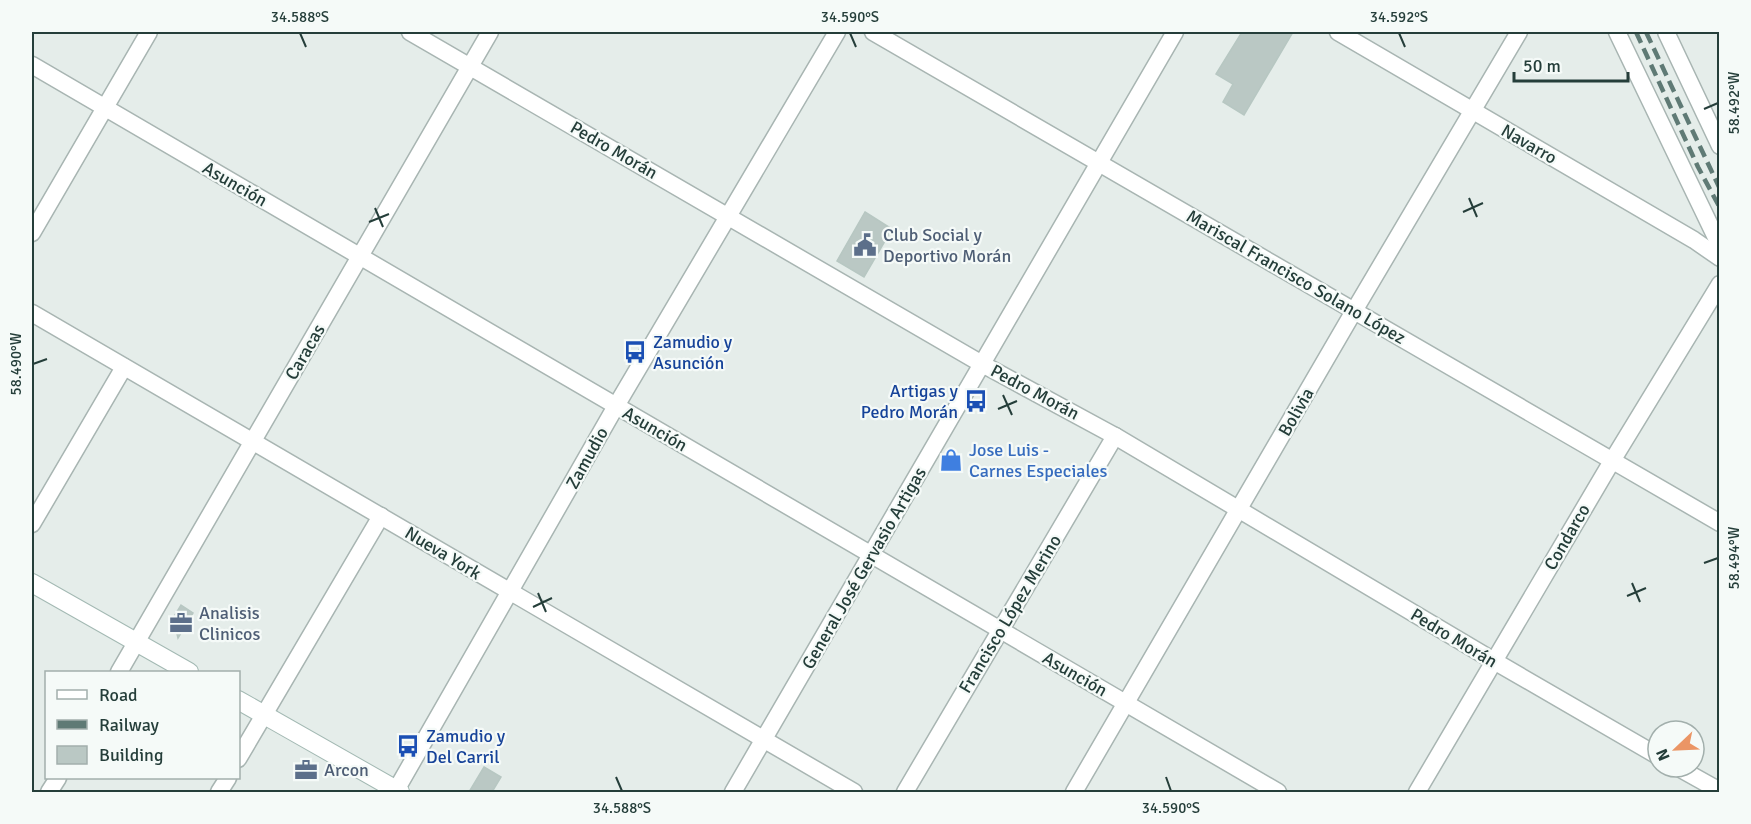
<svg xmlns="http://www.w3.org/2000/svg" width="1751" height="824" viewBox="0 0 1751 824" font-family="Signika,sans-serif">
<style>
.building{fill:#bac8c4;stroke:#b7c7c2;stroke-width:1.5}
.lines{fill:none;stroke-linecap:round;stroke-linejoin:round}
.minor-casing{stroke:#a8b5b2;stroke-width:19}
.secondary-casing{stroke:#a3b9b3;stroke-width:20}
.minor{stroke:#fff;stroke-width:16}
.secondary{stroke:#fff;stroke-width:18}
.rail{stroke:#5f7a75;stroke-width:4.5;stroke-dasharray:12 6;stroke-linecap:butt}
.ticks{fill:none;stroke:#253e3a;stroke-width:2}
.labels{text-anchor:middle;stroke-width:4.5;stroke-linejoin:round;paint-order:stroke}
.street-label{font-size:18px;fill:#253e3a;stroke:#f5faf8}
.service-label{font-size:18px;fill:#4e5e75;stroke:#f5faf8;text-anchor:start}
.transit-label{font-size:18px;fill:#164399;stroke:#f5faf8;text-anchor:start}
.shop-label{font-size:18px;fill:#366cbe;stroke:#f5faf8;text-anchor:start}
.neatline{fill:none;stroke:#253e3a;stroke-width:2}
.ticks-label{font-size:15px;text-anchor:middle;fill:#253e3a}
</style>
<rect width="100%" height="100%" fill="#e5edea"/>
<g class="building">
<polygon points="1242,32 1293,32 1244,115 1223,102 1233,84 1216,74"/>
<polygon points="865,212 892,229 864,277 837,261"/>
<polygon points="181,605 193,613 178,638 173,618"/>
<polygon points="484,767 501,777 492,792 469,792"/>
</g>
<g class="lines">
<g class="minor-casing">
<g id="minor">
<polyline points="410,32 982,364 1115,436 1494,661 1658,756"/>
<polyline points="873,32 1720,523"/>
<polyline points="1338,32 1694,240 1720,258"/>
<polyline points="1617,32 1720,246"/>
<polyline points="1666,32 1720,146"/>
<polyline points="32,65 1278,792"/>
<polyline points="32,233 149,32"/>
<polyline points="32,313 854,792"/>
<polyline points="32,524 124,367"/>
<polyline points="119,672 490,32"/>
<polyline points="238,759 381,516"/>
<polyline points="1677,767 1720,791"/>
<polyline points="49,792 58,778"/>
<polyline points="219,792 228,778"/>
<polyline points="395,792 616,406 837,32"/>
<polyline points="733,792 1175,32"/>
<polyline points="905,792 1115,436"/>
<polyline points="1074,792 1354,311 1519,32"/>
<polyline points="1417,792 1612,461 1720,284"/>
</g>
</g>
<g class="secondary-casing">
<g id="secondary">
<polyline points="32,583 189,672"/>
<polyline points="238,700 400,792"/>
</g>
</g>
<use href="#minor" class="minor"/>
<use href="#secondary" class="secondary"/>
<g class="rail">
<polyline points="1636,32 1698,167 1720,208"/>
<polyline points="1646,32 1720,189"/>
</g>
</g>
<path class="ticks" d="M300,33L306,47M850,33L856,47M1399,33L1405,47M1704,109L1718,103M1469,198L1477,217M375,208L383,227M1463,212L1483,203M369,222L389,214M33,364L47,359M1003,395L1012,415M998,409L1017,401M1704,563L1718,558M1632,583L1640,602M538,593L546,612M1627,596L1646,588M533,607L552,598M616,777L622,791M1166,777L1171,791"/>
<defs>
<g id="civic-bare" transform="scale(1.8)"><path d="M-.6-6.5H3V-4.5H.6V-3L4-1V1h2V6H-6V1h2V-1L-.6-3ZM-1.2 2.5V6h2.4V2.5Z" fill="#5c6f8a" stroke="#f5faf8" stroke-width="2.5" paint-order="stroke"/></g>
<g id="bus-bare" transform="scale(1.8)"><path d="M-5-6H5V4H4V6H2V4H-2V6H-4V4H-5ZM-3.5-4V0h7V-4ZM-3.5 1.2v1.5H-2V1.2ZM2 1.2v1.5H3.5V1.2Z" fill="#1a4fb4" stroke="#f5faf8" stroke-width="2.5" paint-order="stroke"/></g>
<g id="shop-bare" transform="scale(1.8)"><path d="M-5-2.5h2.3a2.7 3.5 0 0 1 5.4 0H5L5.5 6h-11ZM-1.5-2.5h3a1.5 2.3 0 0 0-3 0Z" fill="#3f7fe0" stroke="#f5faf8" stroke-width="2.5" paint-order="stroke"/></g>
<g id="office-bare" transform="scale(1.8)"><path d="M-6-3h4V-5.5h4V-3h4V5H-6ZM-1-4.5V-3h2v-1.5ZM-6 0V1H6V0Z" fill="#5c6f8a" stroke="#f5faf8" stroke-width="2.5" paint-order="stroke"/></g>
</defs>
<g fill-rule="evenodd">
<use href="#civic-bare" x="865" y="245"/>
<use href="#bus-bare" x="635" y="352"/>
<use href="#bus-bare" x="976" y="401"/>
<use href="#shop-bare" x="951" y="460"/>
<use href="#office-bare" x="181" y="623"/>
<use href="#bus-bare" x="408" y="746"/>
<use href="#office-bare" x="306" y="770"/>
</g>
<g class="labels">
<g class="street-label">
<text transform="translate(1529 144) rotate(30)" y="6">Navarro</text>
<text transform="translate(614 150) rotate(30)" y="6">Pedro Morán</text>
<text transform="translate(235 184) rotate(30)" y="6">Asunción</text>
<text transform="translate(1296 277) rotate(30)" y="6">Mariscal Francisco Solano López</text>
<text transform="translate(305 352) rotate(-60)" y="6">Caracas</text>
<text transform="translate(1035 392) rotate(28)" y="6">Pedro Morán</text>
<text transform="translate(1296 412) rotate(-60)" y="6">Bolivia</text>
<text transform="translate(655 429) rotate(30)" y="6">Asunción</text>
<text transform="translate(587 458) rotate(-61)" y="6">Zamudio</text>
<text transform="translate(1567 537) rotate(-60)" y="6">Condarco</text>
<text transform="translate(443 553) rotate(31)" y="6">Nueva York</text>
<text transform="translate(864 568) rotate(-60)" y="6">General José Gervasio Artigas</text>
<text transform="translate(1010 614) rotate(-59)" y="6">Francisco López Merino</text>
<text transform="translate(1454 638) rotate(31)" y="6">Pedro Morán</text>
<text transform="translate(1075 674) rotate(30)" y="6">Asunción</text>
</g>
<g class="service-label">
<text x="883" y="241">Club Social y<tspan x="883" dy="21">Deportivo Morán</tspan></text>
<text x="199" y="619">Analisis<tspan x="199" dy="21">Clinicos</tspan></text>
<text x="324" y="776">Arcon</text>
</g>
<g class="transit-label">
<text x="653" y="348">Zamudio y<tspan x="653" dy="21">Asunción</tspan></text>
<text x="958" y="397" text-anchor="end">Artigas y<tspan x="958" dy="21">Pedro Morán</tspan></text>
<text x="426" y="742">Zamudio y<tspan x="426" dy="21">Del Carril</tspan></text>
</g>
<g class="shop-label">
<text x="969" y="456">Jose Luis -<tspan x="969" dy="21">Carnes Especiales</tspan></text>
</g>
</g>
<rect width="1751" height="824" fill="none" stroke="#f5faf8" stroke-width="66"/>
<rect x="45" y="671" width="195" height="108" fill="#f5faf8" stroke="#a2afac" stroke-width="1.5"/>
<rect x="57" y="690" width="30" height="9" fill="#ffffff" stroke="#a2afac" stroke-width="1.5"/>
<text x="99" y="701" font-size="18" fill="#253e3a">Road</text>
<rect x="57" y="720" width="30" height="9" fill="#5f7a75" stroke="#a2afac" stroke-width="1.5"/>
<text x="99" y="731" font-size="18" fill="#253e3a">Railway</text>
<rect x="57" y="746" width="30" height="18" fill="#bac8c4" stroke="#a2afac" stroke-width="1.5"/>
<text x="99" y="761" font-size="18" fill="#253e3a">Building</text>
<g transform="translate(1676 749) rotate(247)"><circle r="28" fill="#f5faf8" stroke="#a2afac" stroke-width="1.5"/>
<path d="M0-4.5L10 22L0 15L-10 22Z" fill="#eb9565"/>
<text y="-9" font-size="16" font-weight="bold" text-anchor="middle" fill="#253e3a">N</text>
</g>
<path d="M1514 72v9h114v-9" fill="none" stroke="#253e3a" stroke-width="3"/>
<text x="1523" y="72" font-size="18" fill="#253e3a" stroke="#f5faf8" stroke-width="4.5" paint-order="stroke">50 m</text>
<rect x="33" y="33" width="1685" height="758" class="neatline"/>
<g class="ticks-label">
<text x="300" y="22">34.588°S</text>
<text x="850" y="22">34.590°S</text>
<text x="1399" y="22">34.592°S</text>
<text transform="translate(1734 103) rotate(-90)" y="5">58.492°W</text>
<text transform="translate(16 364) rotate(-90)" y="5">58.490°W</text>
<text transform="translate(1734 558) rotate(-90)" y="5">58.494°W</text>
<text x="622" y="813">34.588°S</text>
<text x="1171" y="813">34.590°S</text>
</g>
</svg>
